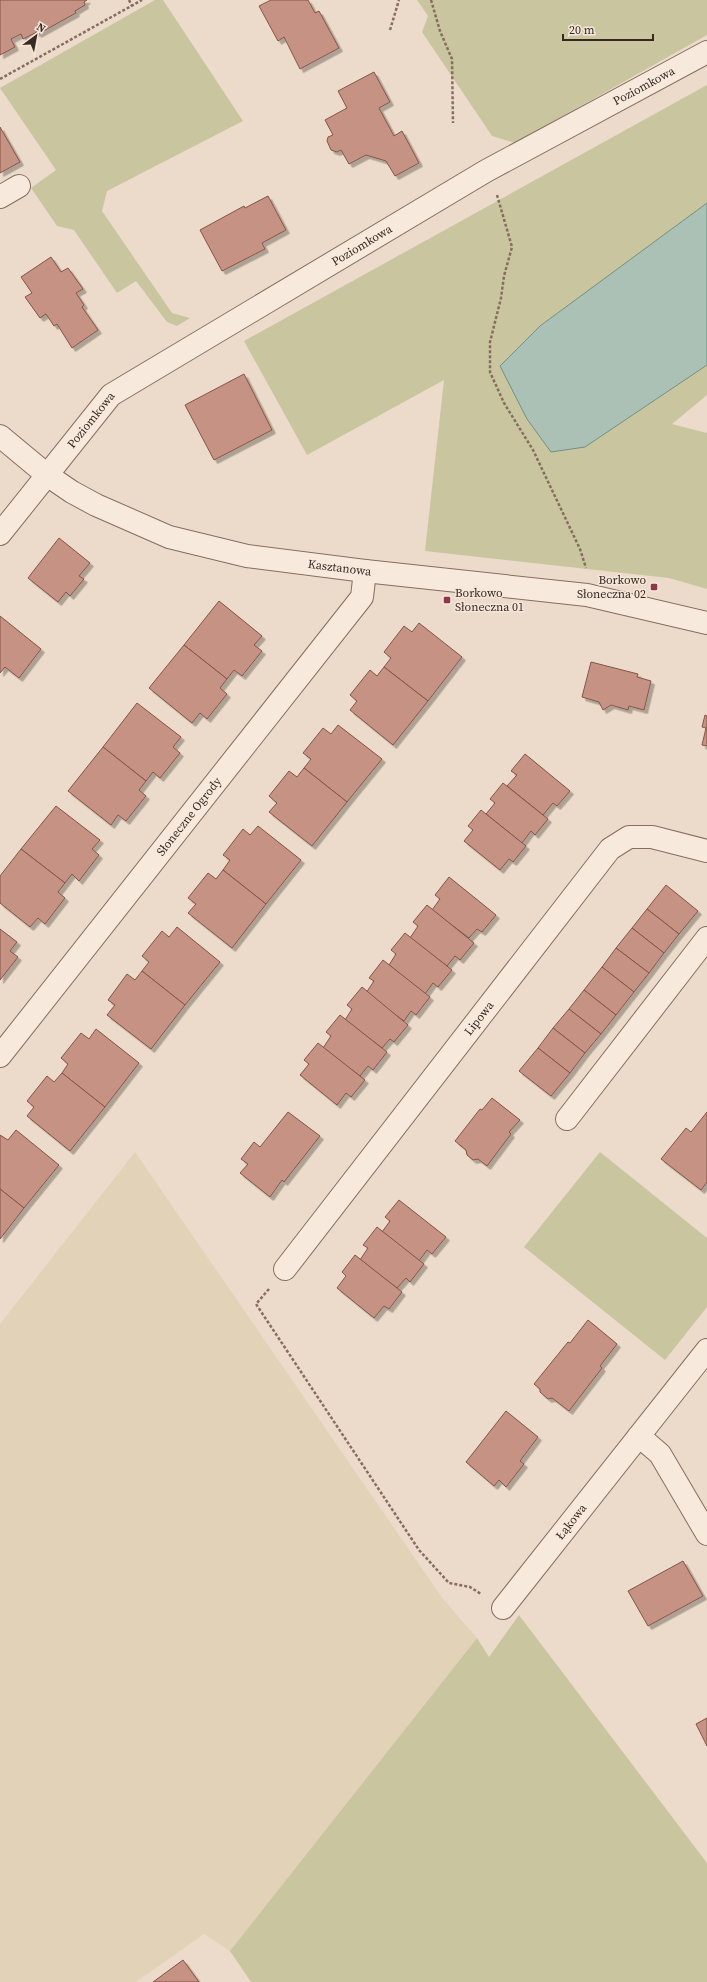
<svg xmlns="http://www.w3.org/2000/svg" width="707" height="1982" viewBox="0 0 707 1982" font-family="'Source Serif 4',serif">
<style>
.farmland{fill:#e1d2b8}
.green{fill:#c9c69f}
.water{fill:#abc1b6;stroke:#718f82}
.building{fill:#c69284;stroke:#845448;filter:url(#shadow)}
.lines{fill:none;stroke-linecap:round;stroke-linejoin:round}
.minor-casing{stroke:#876d60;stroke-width:24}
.path{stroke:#876d60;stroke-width:2.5;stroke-dasharray:3 2;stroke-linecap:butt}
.minor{stroke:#f7eadd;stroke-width:22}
.poi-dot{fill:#913547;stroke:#f4e7da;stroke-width:1.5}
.labels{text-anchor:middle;stroke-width:3;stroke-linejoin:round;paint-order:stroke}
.street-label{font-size:12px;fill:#392922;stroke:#f4e7da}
.poi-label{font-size:12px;fill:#392922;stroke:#f4e7da;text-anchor:end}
</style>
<defs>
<filter id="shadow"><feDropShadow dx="3.5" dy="3.5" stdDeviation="0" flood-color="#0004"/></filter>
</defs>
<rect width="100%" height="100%" fill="#ecdbca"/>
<polygon class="farmland" points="135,1152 443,1599 477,1638 230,1951 204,1934 136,1982 0,1982 0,1324"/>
<g class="green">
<polygon points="155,0 163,0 243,121 107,191 102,211 172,313 190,318 177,326 167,322 136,281 117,293 74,230 57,226 31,188 56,170 0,88"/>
<polygon points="417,0 707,0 707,35 515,143 492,136 422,32 428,16"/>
<polygon points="707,85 707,203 540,326 585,447 707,365 707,395 672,424 707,433 707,589 669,578 425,551 444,380 307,455 244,341"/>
<polygon points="600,1152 707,1238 707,1307 665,1360 524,1247"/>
<polygon points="519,1615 707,1863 707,1982 251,1982 230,1951 477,1638 489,1657"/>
</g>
<polygon class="water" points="707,203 707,365 585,447 551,452 527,419 500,366 540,326"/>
<g class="building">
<polygon points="0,0 87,0 84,2 85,5 75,11 76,13 38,34 37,32 23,39 21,34 11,39 15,47 0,55"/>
<polygon points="271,0 308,0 315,13 319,11 339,48 300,69 284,37 278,41 259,6"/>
<polygon points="374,72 390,102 379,108 394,136 402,131 419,163 395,176 386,161 366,155 349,164 341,150 337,152 331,150 327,141 328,137 333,135 325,120 347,108 338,91"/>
<polygon points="0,127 20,162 0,173"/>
<polygon points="268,196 286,230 262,243 265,249 222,271 200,230 244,206 245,208"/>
<polygon points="51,257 61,272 68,268 83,289 76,293 84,305 82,307 98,330 72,348 57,324 54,326 46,314 40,318 25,297 32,293 21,277"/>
<polygon points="244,374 272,430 214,460 185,405"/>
<polygon points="59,538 90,563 79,576 84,579 70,596 66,592 58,602 28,578"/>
<polygon points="219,601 262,636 254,645 262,651 242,676 234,670 227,679 184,645"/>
<polygon points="0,616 41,649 19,678 5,667 0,673"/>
<polygon points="419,623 462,657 428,701 384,667 391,658 384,652 404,626 412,632"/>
<polygon points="184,645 227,679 220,688 227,694 207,719 200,713 192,723 149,688"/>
<polygon points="591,662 638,674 637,677 651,681 644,710 629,706 628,710 611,705 603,710 599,702 582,697"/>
<polygon points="384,667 428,701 393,745 350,710 357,701 350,695 370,670 377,676"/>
<polygon points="137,703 181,737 173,747 180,753 160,778 153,772 146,781 103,747"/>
<polygon points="705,715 707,716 707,746 702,745 706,728 702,727"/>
<polygon points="338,725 382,759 347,802 304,768 311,759 303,753 323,728 331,734"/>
<polygon points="103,747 146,781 139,790 146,796 126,821 118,815 111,825 68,791"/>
<polygon points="525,754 570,791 557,806 553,803 543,815 507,786 517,775 511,771"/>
<polygon points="304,768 347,802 312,846 269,812 277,803 269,796 289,771 297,777"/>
<polygon points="503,783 548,819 535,835 531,831 522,843 486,814 495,803 490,799"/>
<polygon points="56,806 100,840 92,849 99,855 79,881 72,874 65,883 21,849"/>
<polygon points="481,810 526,846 513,862 509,859 500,870 464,841 473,830 468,826"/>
<polygon points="258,826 301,860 266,904 223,870 230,860 223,855 243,829 250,835"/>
<polygon points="21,849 65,883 58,892 65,898 45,924 38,918 30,927 0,903 0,876"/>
<polygon points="223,870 266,904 232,948 188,913 196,904 188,898 208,873 216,879"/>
<polygon points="449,877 496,915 482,932 477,929 469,938 432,910 440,899 435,895"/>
<polygon points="666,885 698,911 679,934 647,909"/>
<polygon points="427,905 474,943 460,960 455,956 447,966 410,938 418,926 413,922"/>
<polygon points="647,909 679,934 664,953 632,928"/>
<polygon points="177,927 220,962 185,1005 142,971 149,962 142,956 162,931 169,937"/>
<polygon points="632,928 664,953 649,973 616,948"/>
<polygon points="0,929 17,942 10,951 18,957 0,980"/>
<polygon points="405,933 452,970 438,987 433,983 425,994 389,965 396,954 391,950"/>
<polygon points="616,948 649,973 634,992 602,967"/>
<polygon points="383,960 430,997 416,1015 411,1011 404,1021 366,993 374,981 369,978"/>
<polygon points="602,967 634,992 616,1015 584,990"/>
<polygon points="142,971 185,1005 151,1049 107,1015 115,1005 108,1000 127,974 135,980"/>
<polygon points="362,987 408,1025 394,1042 390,1039 382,1048 345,1020 352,1009 347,1005"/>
<polygon points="584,990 616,1015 601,1034 569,1009"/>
<polygon points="569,1009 601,1034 585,1053 553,1028"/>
<polygon points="340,1015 387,1052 373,1070 368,1066 360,1076 323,1048 331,1036 326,1032"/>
<polygon points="553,1028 585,1053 570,1073 538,1048"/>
<polygon points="96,1029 139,1063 105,1107 62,1073 68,1064 61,1058 81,1033 89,1039"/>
<polygon points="318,1043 365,1080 351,1097 346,1093 337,1105 300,1075 309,1064 304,1060"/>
<polygon points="538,1048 570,1073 551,1096 519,1071"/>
<polygon points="62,1073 105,1107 70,1151 27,1116 34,1107 27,1101 47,1076 54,1082"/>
<polygon points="492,1098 520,1120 509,1132 511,1134 487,1166 478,1159 473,1160 467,1155 466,1150 455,1141 480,1109 482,1110"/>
<polygon points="288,1112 320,1136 284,1182 282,1180 270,1197 240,1173 248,1164 241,1159 254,1142 260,1147"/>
<polygon points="707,1112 707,1182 701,1190 661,1159 686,1128 691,1132"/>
<polygon points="16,1130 59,1165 24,1208 0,1189 0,1135 8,1140"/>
<polygon points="0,1189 24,1208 0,1239"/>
<polygon points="399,1200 446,1237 432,1254 427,1250 419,1261 382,1232 390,1221 385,1217"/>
<polygon points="377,1227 424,1264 410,1282 406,1278 397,1288 360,1260 368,1248 363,1245"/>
<polygon points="355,1255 402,1292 389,1309 384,1306 374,1318 337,1288 346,1276 342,1272"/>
<polygon points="588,1320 617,1344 600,1366 602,1368 569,1411 552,1398 548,1399 540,1392 540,1389 534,1384 568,1342 570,1343"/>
<polygon points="506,1411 538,1437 520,1461 524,1464 506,1487 499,1480 494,1486 466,1462"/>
<polygon points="683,1561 703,1596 648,1626 628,1591"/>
<polygon points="707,1718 707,1746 696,1724"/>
<polygon points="183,1960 199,1982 153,1982"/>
</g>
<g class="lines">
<g class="minor-casing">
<g id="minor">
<polyline points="0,197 19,186"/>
<path id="s1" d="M0,436L47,475L72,492L96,505L169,537L247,556L365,571L587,595L707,623"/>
<path id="s2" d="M0,534L111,395L486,171L707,52"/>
<path id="s3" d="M0,1056L362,597L365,571"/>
<polyline points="567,1119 707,938"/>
<path id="s4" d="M285,1269L610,849L629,837H652L707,851"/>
<polyline points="639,1436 660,1454 707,1534"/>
<path id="s5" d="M503,1608L707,1350"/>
</g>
</g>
<g class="path">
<polyline points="129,0 132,6"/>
<polyline points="431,0 440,31 452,59 453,123"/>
<polyline points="390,30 399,0"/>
<polyline points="0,79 142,0"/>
<polyline points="497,195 512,247 504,276 501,298 490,342 490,372 504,403 533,450 580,549 586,568"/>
<polyline points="269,1289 256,1304 419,1550 449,1583 470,1587 481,1594"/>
</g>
<use href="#minor" class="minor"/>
</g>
<g class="poi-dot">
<rect x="650" y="583" width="8" height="8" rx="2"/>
<rect x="443" y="596" width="8" height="8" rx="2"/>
</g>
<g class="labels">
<g class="street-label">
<text dy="4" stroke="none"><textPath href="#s2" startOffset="794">Poziomkowa</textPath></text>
<text dy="4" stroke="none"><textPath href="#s2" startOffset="470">Poziomkowa</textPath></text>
<text dy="4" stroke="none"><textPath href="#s2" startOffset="146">Poziomkowa</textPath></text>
<text dy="4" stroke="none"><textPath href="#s1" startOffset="372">Kasztanowa</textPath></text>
<text dy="4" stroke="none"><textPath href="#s3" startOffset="305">Słoneczne Ogrody</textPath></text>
<text dy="4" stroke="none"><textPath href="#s4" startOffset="317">Lipowa</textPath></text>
<text dy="4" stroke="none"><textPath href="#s5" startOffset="110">Łąkowa</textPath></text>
</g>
<g class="poi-label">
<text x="646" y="584">Borkowo<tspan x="646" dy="14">Słoneczna 02</tspan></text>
<text x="455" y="597" text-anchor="start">Borkowo<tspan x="455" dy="14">Słoneczna 01</tspan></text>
</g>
</g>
<g transform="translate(36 36) rotate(32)" stroke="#f4e7da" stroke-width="3" paint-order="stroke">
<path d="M0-3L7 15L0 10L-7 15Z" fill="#392922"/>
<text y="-6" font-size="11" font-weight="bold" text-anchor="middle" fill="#392922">N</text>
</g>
<path d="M563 34v6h90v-6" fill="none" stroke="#392922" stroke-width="2"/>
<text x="569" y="34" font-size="12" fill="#392922" stroke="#f4e7da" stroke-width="3" paint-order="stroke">20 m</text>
</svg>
